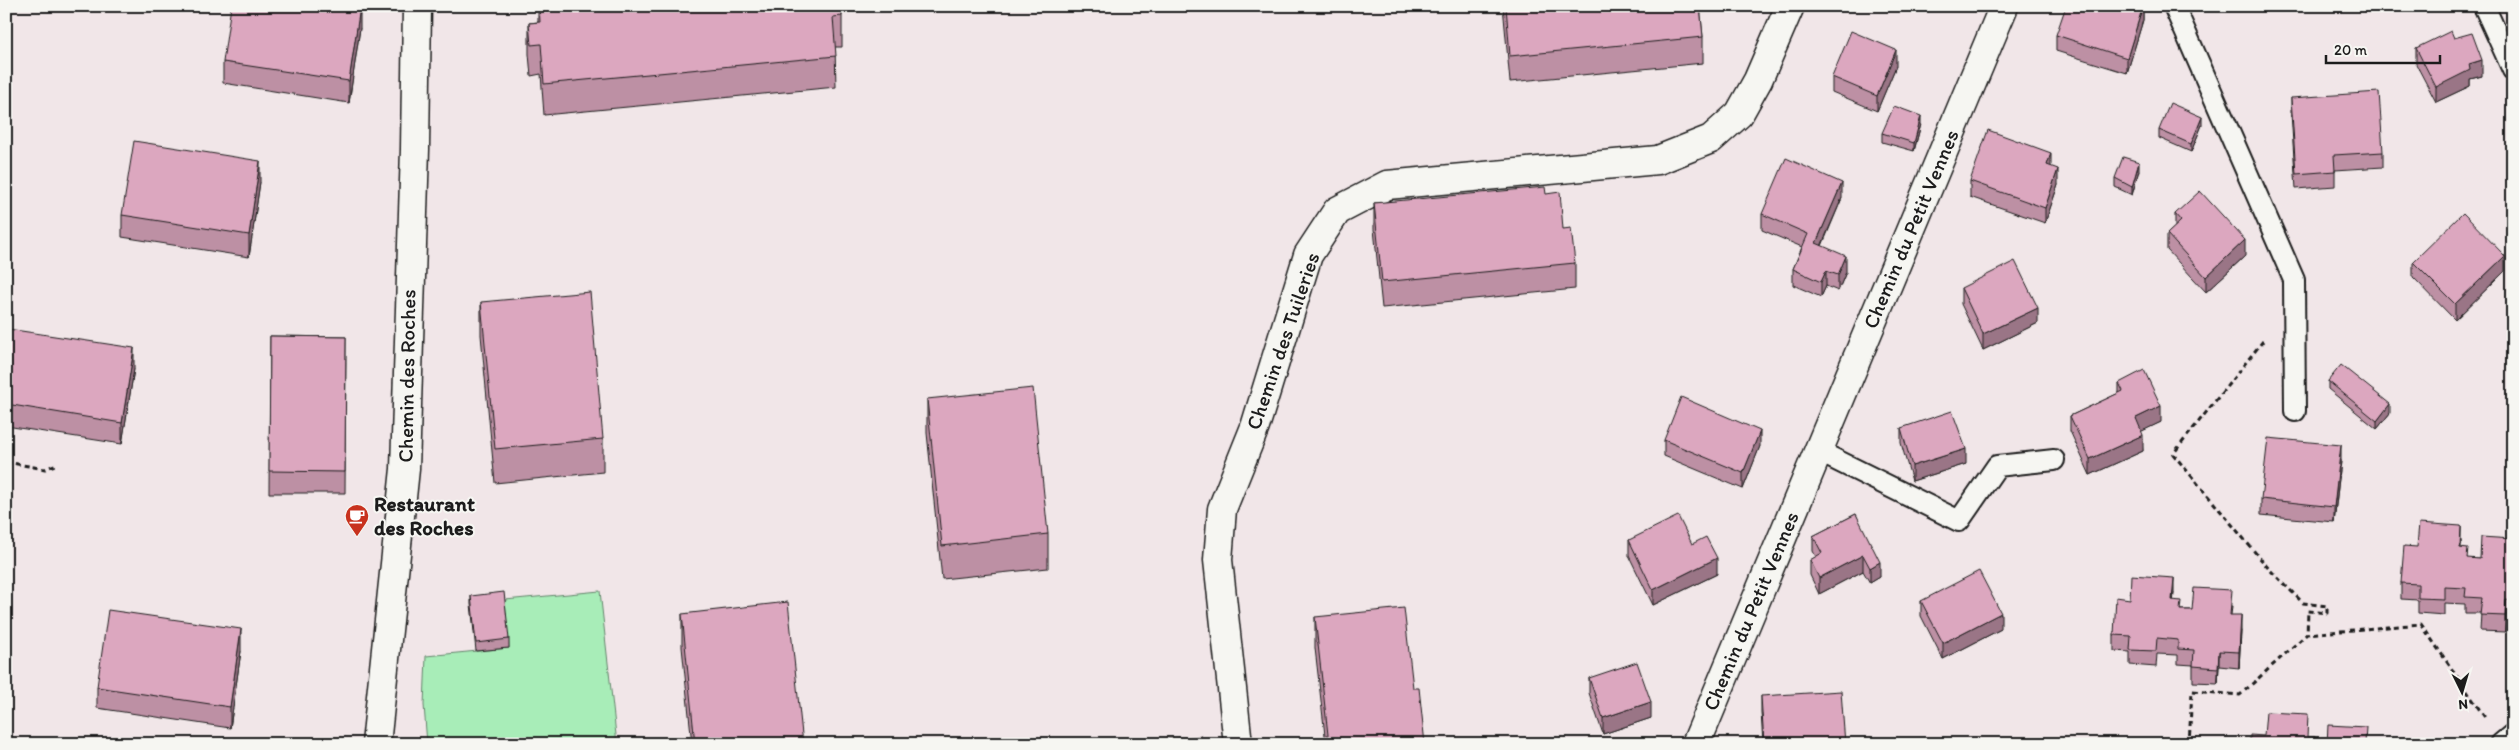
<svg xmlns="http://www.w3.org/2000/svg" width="2519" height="750" viewBox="0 0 2519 750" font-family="Itim,sans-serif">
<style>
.green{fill:#a8edb8;stroke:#62846a}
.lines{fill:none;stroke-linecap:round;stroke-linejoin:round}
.lane-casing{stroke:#1c1c1c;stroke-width:24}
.street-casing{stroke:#1c1c1c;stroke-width:31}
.path{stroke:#1c1c1c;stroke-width:3;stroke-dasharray:5 4;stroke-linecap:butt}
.lane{stroke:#f6f6f2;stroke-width:20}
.street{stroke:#f6f6f2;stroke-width:28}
.wall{fill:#bd90a4;stroke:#1c1c1c}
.shaded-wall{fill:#9a7586;stroke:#1c1c1c}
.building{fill:#dca7bf;stroke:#1c1c1c}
.labels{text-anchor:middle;stroke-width:4;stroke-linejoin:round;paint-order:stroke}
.street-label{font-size:21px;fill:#1c1c1c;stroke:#f6f6f2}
.poi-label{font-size:21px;font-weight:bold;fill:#1c1c1c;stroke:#f6f6f2;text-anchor:start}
</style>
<rect width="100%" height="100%" fill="#f1e6e8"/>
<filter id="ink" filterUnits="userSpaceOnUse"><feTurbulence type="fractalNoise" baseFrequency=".02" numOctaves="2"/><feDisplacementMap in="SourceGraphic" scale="10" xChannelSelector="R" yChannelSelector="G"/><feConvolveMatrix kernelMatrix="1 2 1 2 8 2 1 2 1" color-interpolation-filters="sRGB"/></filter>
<g filter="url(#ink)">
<polygon class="green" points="600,591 617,744 427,744 424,705 426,656 509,648 505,600"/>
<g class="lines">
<g class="lane-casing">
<g id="lane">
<polyline points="2174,6 2294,280 2295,411"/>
<polyline points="2484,6 2513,70"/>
<polyline points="1818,451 1959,521 1997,466 2054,460"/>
<polyline points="2501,744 2513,734"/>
</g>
</g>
<g class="street-casing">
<g id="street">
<polyline points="376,744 405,469 415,149 417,6"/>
<polyline points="1238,744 1218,560 1222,509 1255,427 1308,255 1337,211 1387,185 1658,160 1711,139 1739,114 1758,80 1790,6"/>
<polyline points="1696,744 2004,6"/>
</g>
</g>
<g class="path">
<polyline points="2263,341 2173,454 2269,569 2303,603 2327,606 2327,613 2308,611 2307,634"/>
<polyline points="6,462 45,469 57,464"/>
<polyline points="2189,744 2192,691 2240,695 2307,634 2421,624 2486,719"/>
</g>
<use href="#lane" class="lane"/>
<use href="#street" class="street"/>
</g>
<g class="wall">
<polygon points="538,6 841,6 842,16 842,47 835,47 836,87 544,115 541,74 531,76 529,54 529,23 538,22"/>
<polygon points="1503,6 1700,6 1703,37 1703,63 1510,82"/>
<polygon points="2143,6 2143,20 2127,73 2056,51 2056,35"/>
<polygon points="360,28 349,103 223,83 223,62"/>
<polygon points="2454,38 2482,76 2470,79 2470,86 2436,102 2416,64 2416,48"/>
<polygon points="1896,66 1877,111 1832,92 1832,77"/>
<polygon points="2291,98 2383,152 2383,167 2335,170 2335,186 2296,189 2291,113"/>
<polygon points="1921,124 1914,151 1882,142 1882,133"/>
<polygon points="2202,125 2191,152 2159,138 2159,130"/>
<polygon points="2051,167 2058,185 2045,223 1970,197 1970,181"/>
<polygon points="2139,170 2132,195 2115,187 2115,178"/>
<polygon points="260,182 249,257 122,237 122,215"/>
<polygon points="1546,194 1563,229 1575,263 1575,289 1382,308 1374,229 1374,203"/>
<polygon points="1842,198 1822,246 1846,272 1838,291 1826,286 1821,297 1793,285 1793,269 1802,247 1762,230 1762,214"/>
<polygon points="2175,214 2245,256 2206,292 2167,250 2167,234 2175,227"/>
<polygon points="2413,262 2505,271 2455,320 2413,277"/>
<polygon points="1961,288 2038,323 1983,350 1961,304"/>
<polygon points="481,302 603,439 603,472 495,483 481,335"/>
<polygon points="270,336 346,337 345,493 269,493"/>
<polygon points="6,338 134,369 122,444 6,426"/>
<polygon points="2328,381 2390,413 2377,429 2328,389"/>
<polygon points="2119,383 2161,422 2141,431 2143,451 2090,475 2070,431 2070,416 2119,393"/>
<polygon points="927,399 1048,534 1048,568 942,579 927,433"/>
<polygon points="1901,428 1966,464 1912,481 1901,443"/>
<polygon points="1664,440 1760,446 1743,489 1664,456"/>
<polygon points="2341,461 2334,522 2261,515 2261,499"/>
<polygon points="1856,514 1880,577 1870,583 1863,571 1819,594 1810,575 1810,560 1816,557 1813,551 1813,536"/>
<polygon points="2513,539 2513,615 2506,615 2505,632 2480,631 2481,613 2465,613 2465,604 2444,603 2444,615 2418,613 2418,600 2401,599 2401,583 2417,547 2461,541 2461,548 2468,559 2480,559"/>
<polygon points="1629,540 1692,544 1717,574 1653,605 1629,556"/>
<polygon points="2174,593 2173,600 2181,610 2192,610 2232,606 2231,615 2241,631 2239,668 2219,666 2218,683 2193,682 2193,665 2178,664 2178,655 2157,654 2156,667 2130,665 2130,652 2114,651 2114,635 2130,599"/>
<polygon points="471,596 509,639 509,648 476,651 471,604"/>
<polygon points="1921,601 2001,629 1943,659 1921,616"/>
<polygon points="682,614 803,744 692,744 682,647"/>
<polygon points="1315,617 1413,688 1425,744 1326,744 1315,648"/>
<polygon points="241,651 230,728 97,708 97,687"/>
<polygon points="1589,678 1651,718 1603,734 1589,693"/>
<polygon points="1761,696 1845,744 1763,744 1761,712"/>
</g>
<g class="shaded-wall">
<polygon points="2143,6 2143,20 2127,73 2127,58"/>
<polygon points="360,7 360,28 349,103 349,81"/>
<polygon points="1896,50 1896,66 1877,111 1877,96"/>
<polygon points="2482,60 2482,76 2470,79 2470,86 2436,102 2436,87 2469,64"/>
<polygon points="1921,116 1921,124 1914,151 1914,143"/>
<polygon points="2202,117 2202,125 2191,152 2191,144"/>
<polygon points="2051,153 2051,168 2047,165"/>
<polygon points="260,161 260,182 249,257 249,235"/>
<polygon points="2139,162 2139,170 2132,195 2132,187"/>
<polygon points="2058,169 2058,185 2045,223 2045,208"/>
<polygon points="1842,183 1842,198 1816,258 1816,243"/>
<polygon points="2245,240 2245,256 2206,292 2206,277"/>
<polygon points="1846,256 1846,272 1838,291 1838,275"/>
<polygon points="2505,256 2505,271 2455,320 2455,304"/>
<polygon points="1826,271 1826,286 1821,297 1821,282"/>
<polygon points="2038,308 2038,323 1983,350 1983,334"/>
<polygon points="134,348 134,369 122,444 122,423"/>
<polygon points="2390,404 2390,413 2377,429 2377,421"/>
<polygon points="2161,406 2161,422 2136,434 2136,418"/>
<polygon points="1760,431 1760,446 1743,489 1743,473"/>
<polygon points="2143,435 2143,451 2090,475 2090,459"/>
<polygon points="2341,445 2341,461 2334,522 2334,507"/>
<polygon points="1966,449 1966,464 1912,481 1912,466"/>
<polygon points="2461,526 2461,541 2460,564 2460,548"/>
<polygon points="1863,555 1863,571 1819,594 1819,578"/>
<polygon points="1717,558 1717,574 1653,605 1653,590"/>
<polygon points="1880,562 1880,577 1870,583 1870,568"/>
<polygon points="2174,578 2174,593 2172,616 2172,600"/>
<polygon points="2506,599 2506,615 2505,632 2505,616"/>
<polygon points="2001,613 2001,629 1943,659 1943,643"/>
<polygon points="2241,615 2241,631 2239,668 2239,652"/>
<polygon points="241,629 241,651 230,728 230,707"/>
<polygon points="2219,651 2219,666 2218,683 2218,668"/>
<polygon points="1651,702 1651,718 1603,734 1603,718"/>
</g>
<g class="building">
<polygon points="231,6 360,7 349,81 223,62"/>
<polygon points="539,6 841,6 842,16 833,17 836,56 544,84 541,44 531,45 529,23 540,22"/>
<polygon points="1506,6 1700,6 1703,37 1510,56"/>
<polygon points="2066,6 2143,6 2127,58 2056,35"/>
<polygon points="1851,31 1896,50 1877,96 1832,77"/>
<polygon points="2451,31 2454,38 2472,33 2482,60 2469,64 2470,70 2436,87 2416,48"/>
<polygon points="2379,92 2383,152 2334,155 2335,171 2296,174 2291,98"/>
<polygon points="2170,103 2202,117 2191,144 2159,130"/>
<polygon points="1894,106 1921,116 1914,143 1882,133"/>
<polygon points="1988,130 2051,153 2047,165 2058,169 2045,208 1970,181"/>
<polygon points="134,141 260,161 249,235 122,215"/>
<polygon points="2123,157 2139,162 2132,187 2115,178"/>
<polygon points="1786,158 1842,183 1816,243 1846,256 1838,275 1826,271 1821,282 1793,269 1808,234 1762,214"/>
<polygon points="1545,187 1546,194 1560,192 1563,229 1571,228 1575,263 1382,282 1374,203"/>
<polygon points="2200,191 2245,240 2206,277 2167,234 2181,221 2175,214"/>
<polygon points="2463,213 2505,256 2455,304 2413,262"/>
<polygon points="2015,261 2038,308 1983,334 1961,288"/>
<polygon points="590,292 603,439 495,449 481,302"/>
<polygon points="8,329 134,348 122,423 6,404 6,338"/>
<polygon points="270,336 346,337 345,472 269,471"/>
<polygon points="2341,365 2390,404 2377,421 2328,381"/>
<polygon points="2144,370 2161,406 2136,418 2143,435 2090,459 2070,416 2123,391 2119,383"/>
<polygon points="1033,388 1048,534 942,546 927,399"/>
<polygon points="1681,397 1760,431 1743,473 1664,440"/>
<polygon points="1952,411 1966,449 1912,466 1901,428"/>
<polygon points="2268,438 2341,445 2334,507 2261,499"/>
<polygon points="1856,514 1880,562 1870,568 1863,555 1819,578 1810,560 1822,553 1813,536"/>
<polygon points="1678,516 1692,544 1706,537 1717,558 1653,590 1629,540"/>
<polygon points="2419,523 2461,526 2460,548 2468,549 2467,558 2480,559 2481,537 2513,539 2513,600 2506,599 2505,616 2480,615 2482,598 2465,597 2466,588 2444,587 2444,599 2418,598 2418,584 2401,583 2404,546 2417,547"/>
<polygon points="1979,571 2001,613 1943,643 1921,601"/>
<polygon points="2131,575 2174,578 2172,600 2181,601 2180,610 2192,610 2194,588 2232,590 2230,615 2241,615 2239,652 2219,651 2218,668 2193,666 2194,650 2178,649 2178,640 2157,638 2156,651 2130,650 2131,636 2114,635 2116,597 2130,599"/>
<polygon points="504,592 509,639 476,643 471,596"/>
<polygon points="788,602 803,744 695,744 682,614"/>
<polygon points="1404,608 1413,688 1419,688 1425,744 1329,744 1315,617"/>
<polygon points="108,610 241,629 230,707 97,687"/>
<polygon points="1637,662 1651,702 1603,718 1589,678"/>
<polygon points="1841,691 1845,744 1764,744 1761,696"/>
<polygon points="2266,712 2308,714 2307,737 2315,737 2315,744 2250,744 2250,735 2264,736"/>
<polygon points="2328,725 2366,727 2365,744 2327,744"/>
<polygon points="1201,736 1202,744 1116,744"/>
</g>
</g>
<defs>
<g id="cafe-pin" transform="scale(1.25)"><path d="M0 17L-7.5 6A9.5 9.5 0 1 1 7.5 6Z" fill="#c8321e" stroke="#f6f6f2"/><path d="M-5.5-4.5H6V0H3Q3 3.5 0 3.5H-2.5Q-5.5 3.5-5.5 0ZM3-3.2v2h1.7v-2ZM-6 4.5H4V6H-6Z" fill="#fff"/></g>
</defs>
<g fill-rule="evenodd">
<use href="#cafe-pin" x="357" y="516"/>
</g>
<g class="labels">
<g class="street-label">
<text transform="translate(1911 229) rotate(-67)" y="7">Chemin du Petit Vennes</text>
<text transform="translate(1283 341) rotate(-71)" y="7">Chemin des Tuileries</text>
<text transform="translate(407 376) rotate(-89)" y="7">Chemin des Roches</text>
<text transform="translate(1751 611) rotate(-67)" y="7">Chemin du Petit Vennes</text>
</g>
<g class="poi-label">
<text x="374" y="511">Restaurant<tspan x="374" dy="24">des Roches</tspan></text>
</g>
</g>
<rect width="2519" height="750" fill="none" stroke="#f6f6f2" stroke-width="25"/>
<rect x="12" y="12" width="2494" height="725" fill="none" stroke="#1c1c1c" stroke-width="2" filter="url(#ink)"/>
<g transform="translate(2462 692) rotate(175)" stroke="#f6f6f2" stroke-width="4" paint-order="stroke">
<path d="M0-4L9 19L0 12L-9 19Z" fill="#1c1c1c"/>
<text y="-8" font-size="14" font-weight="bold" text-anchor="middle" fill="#1c1c1c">N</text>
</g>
<path d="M2326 55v8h114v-8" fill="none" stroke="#1c1c1c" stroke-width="2.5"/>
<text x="2334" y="55" font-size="15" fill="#1c1c1c" stroke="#f6f6f2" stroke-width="4" paint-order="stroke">20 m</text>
</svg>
